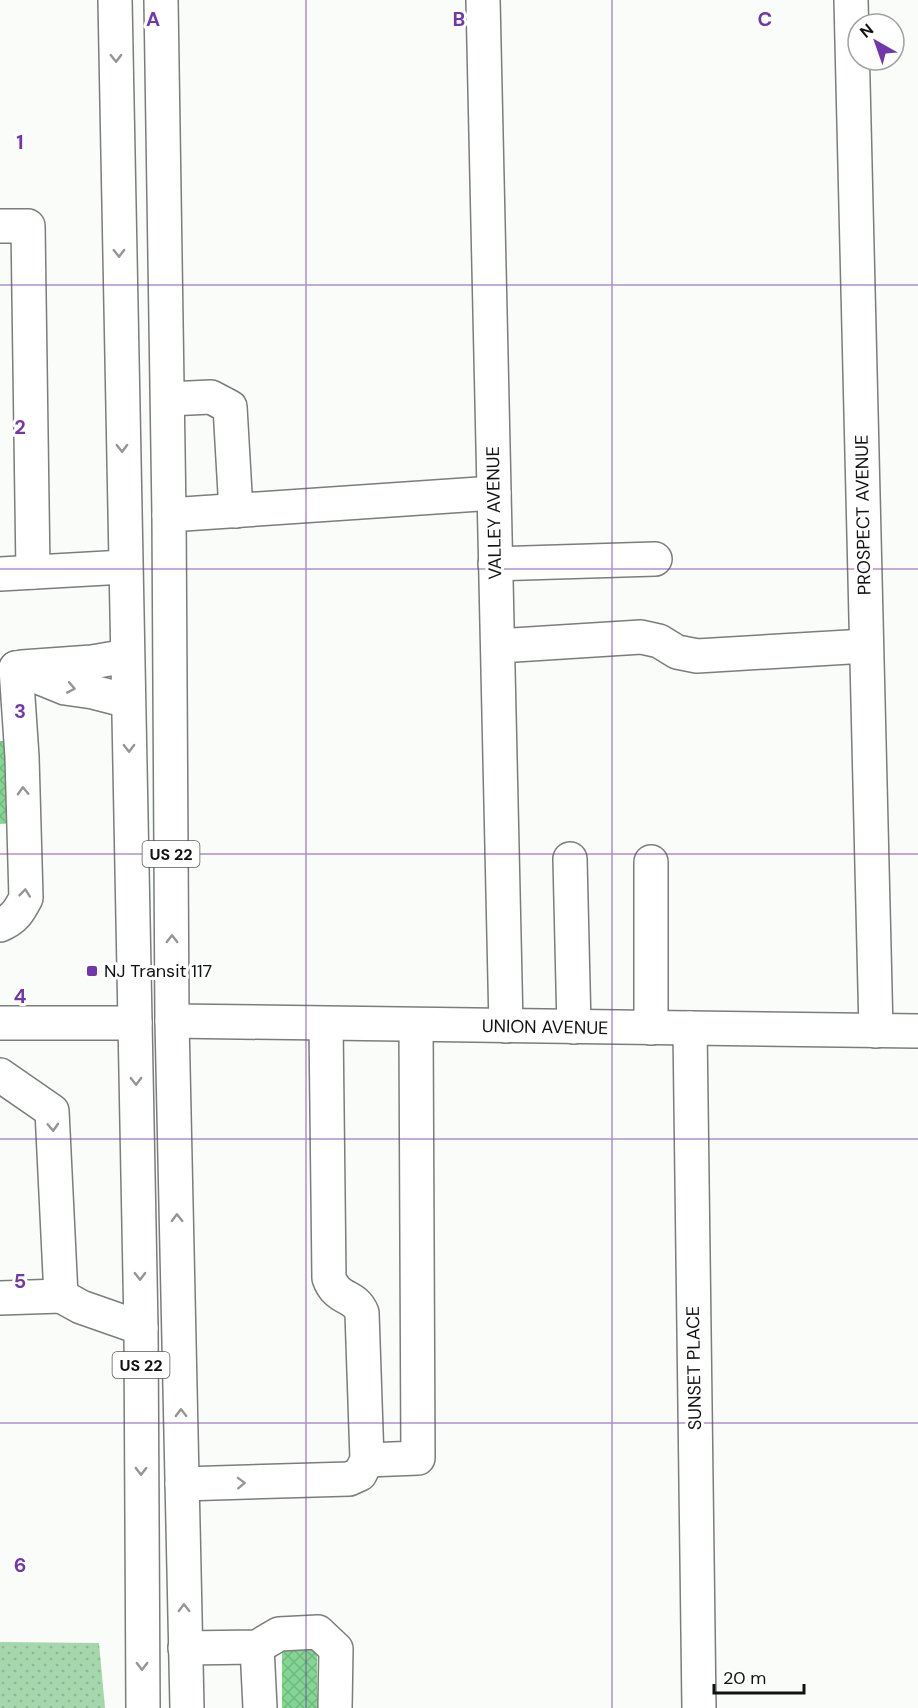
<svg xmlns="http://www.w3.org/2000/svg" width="918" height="1708" viewBox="0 0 918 1708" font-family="'DM Sans',sans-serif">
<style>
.green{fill:url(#green-dots)}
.building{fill:url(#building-cross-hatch)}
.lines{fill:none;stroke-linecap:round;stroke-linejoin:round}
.minor-casing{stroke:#7a7d7b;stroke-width:36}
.highway-casing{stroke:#7a7d7b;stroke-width:36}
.minor{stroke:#fff;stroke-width:33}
.highway{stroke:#fff;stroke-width:33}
.oneway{stroke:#949594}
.grid{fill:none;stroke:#7137ad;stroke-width:1.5;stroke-opacity:0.55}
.poi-dot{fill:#7137ad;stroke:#fff;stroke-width:2}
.labels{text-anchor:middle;stroke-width:6;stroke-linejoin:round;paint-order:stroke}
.shield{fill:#fff;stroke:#585a59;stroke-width:1.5}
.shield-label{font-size:16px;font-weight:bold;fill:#111312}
.street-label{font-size:18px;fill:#111312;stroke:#fff}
.poi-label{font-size:18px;fill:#111312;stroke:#fff;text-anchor:start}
.grid-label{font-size:20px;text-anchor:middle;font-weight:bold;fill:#7137ad;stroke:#fff;stroke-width:6;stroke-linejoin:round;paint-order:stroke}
</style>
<defs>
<pattern id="green-dots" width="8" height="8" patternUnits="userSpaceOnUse" patternTransform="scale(1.5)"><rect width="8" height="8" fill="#a5d6ac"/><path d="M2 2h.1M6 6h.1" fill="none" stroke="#8db793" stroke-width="1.8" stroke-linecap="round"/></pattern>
<pattern id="building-cross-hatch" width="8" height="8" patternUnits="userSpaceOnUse" patternTransform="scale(1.5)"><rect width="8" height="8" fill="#84d793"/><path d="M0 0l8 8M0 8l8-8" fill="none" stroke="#71b87e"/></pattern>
</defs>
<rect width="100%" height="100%" fill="#f9fcf9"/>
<polygon class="green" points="0,1642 99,1643 105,1708 0,1708"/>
<g class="building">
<polygon points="0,741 10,741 11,823 0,824"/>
<rect x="282" y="1639" width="35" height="69"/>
</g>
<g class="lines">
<g class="minor-casing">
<g id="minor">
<polyline points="483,0 506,1026"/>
<polyline points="851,0 876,1031"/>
<polyline points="0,226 28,226 33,572"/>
<polyline points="168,399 211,397 230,407 236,511"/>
<polyline points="169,515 494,493"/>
<polyline points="495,564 655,559"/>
<polyline points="0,574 124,567"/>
<polyline points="498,646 641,637 659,641 677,652 697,656 866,646"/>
<polyline points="22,667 92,662 127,656"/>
<polyline points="16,668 65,688 93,692 128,701"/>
<polyline points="570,859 574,1027"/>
<polyline points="651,862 651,1028"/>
<path d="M0,925C15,919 19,911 26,898L22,757L16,668"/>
<polyline points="172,1021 918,1031"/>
<polyline points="0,1023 135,1023"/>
<polyline points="690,1028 699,1708"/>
<polyline points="0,1075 52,1111 61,1296 81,1307 141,1328"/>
<polyline points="0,1298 61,1296"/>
<polyline points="367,1460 418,1458 416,1025"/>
<path d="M182,1484L349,1479L360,1474L367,1460L362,1313C355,1294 337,1301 329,1278L326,1024"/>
<polyline points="257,1647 260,1708"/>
<polyline points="185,1648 257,1647 279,1634 318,1632 336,1649 335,1708"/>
</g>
</g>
<g class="highway-casing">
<g id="highway">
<polyline points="115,0 141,1328 143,1708"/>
<polyline points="161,0 169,515 172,1021 187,1708"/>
</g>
</g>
<use href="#minor" class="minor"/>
<use href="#highway" class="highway"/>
</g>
<defs><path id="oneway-chevron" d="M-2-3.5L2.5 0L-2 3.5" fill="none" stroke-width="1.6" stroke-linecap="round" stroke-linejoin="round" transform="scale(1.5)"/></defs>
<g class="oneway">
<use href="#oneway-chevron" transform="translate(116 58) rotate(89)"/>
<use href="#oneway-chevron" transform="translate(119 253) rotate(89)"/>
<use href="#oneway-chevron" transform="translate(122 448) rotate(89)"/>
<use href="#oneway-chevron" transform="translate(71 688) rotate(11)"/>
<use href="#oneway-chevron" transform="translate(129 748) rotate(89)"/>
<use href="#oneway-chevron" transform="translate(23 791) rotate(-92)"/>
<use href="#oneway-chevron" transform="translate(25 893) rotate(-84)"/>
<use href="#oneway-chevron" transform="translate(172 939) rotate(-90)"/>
<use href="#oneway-chevron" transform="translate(136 1081) rotate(89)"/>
<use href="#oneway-chevron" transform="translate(53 1127) rotate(87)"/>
<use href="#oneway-chevron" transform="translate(177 1218) rotate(-91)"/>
<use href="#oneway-chevron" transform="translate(140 1276) rotate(89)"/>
<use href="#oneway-chevron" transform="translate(181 1413) rotate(-91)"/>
<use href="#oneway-chevron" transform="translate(141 1471) rotate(90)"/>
<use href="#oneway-chevron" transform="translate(241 1483) rotate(-2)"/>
<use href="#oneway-chevron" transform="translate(184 1608) rotate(-91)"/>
<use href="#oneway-chevron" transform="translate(142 1666) rotate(90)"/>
</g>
<path class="grid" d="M306,0V1708M612,0V1708M0,285H918M0,569H918M0,854H918M0,1139H918M0,1423H918"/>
<rect class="poi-dot" x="86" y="965" width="12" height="12" rx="3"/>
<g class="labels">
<g class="shield">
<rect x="142.5" y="841" width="57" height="26" rx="4.5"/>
<rect x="112.5" y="1352" width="57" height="26" rx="4.5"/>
</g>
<g class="shield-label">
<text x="171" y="860">US 22</text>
<text x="141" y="1371">US 22</text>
</g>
<g class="street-label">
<text transform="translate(494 513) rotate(-91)" y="6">VALLEY AVENUE</text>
<text transform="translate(863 515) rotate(-91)" y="6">PROSPECT AVENUE</text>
<text transform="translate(545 1027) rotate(1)" y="6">UNION AVENUE</text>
<text transform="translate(694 1368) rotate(-91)" y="6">SUNSET PLACE</text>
</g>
<g class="poi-label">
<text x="104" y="977">NJ Transit 117</text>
</g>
</g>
<g class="grid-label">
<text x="153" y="26">A</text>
<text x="459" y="26">B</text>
<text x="765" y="26">C</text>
<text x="20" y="149">1</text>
<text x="20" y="434">2</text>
<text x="20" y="718">3</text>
<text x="20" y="1003">4</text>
<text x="20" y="1288">5</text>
<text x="20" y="1572">6</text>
</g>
<g transform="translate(876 42) rotate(320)"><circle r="28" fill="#ffffff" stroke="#a0a1a0" stroke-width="1.5"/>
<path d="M0-4.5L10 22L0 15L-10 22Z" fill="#7137ad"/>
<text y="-9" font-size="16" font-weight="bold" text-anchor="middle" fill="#111312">N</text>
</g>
<path d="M714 1684v9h90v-9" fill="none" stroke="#111312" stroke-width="3"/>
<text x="723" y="1684" font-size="18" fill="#111312" stroke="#ffffff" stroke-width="4.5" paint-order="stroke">20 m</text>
</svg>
